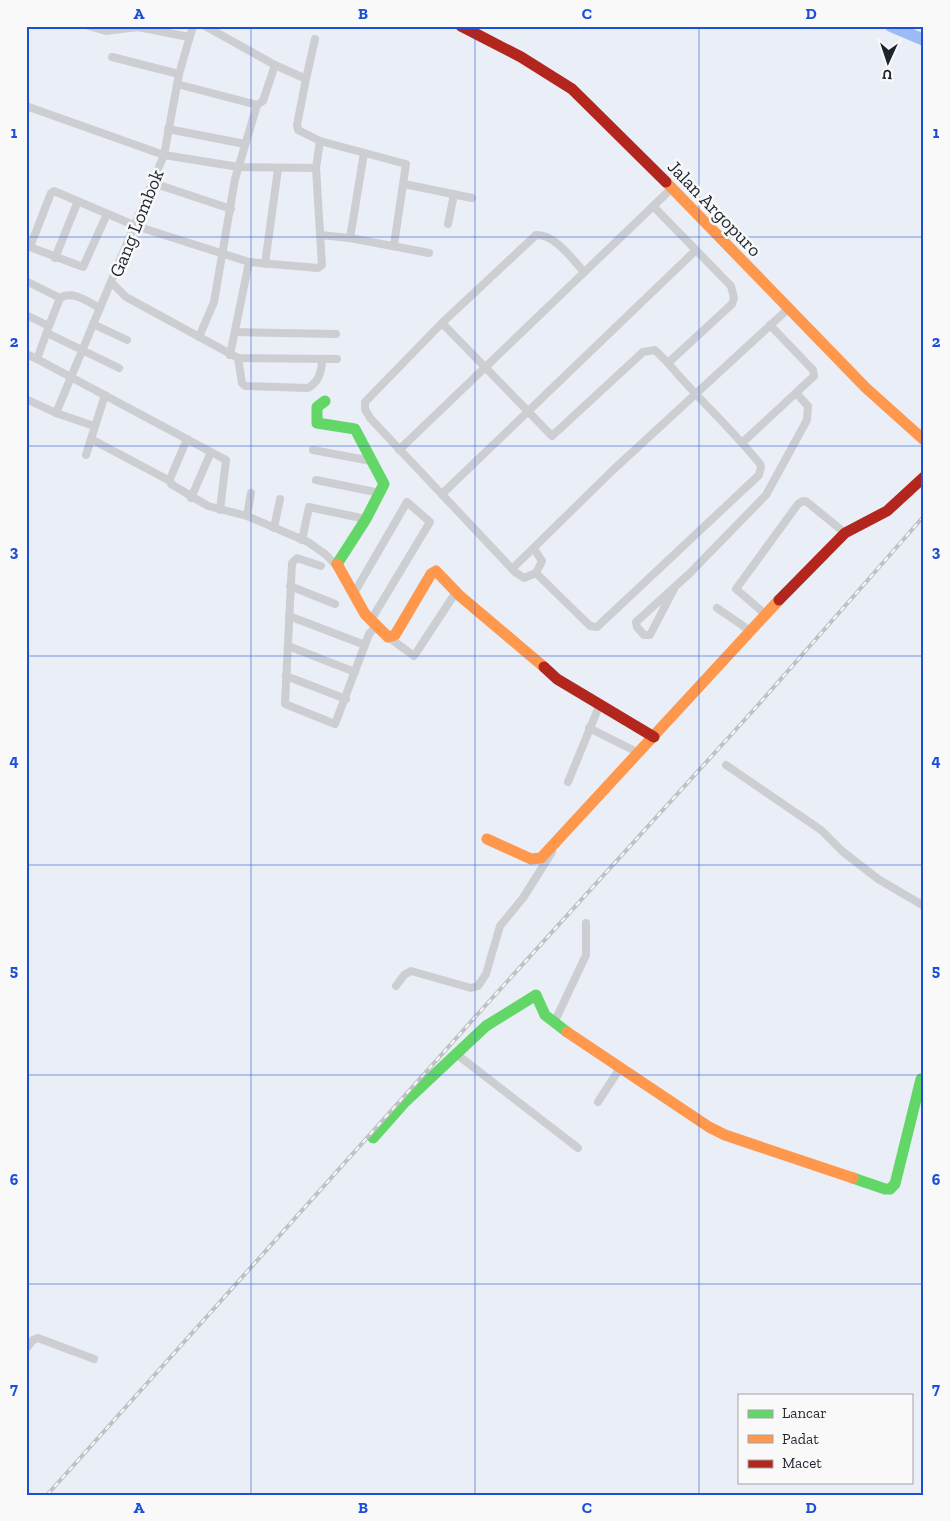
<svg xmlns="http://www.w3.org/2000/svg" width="950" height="1521" viewBox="0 0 950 1521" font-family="'Zilla Slab',serif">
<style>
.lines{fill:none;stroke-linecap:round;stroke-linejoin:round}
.river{stroke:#9cbaf3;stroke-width:12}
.street{stroke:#cdced2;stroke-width:8}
.fast{stroke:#63d668;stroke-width:11}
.slow{stroke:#ff974d;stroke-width:11}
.jam{stroke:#b3261e;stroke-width:11}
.rail-casing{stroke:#bfc1c3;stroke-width:4}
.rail{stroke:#f9f9f9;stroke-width:2;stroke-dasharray:5.5;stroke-linecap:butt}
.grid{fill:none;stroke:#1d4ed8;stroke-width:1;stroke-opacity:0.55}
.labels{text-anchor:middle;stroke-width:5;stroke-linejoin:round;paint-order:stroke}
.street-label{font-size:19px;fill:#1e242e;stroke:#f9f9f9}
.neatline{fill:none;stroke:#1d4ed8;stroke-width:2}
.grid-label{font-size:16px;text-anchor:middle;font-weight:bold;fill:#1d4ed8}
</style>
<rect width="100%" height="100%" fill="#e9eef7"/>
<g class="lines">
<polyline class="river" points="891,26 924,40"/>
<g class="street">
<polyline points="89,26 106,31 138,27 189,37"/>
<polyline points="205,26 275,65 306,79 297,125 298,130 320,141 406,164 394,245"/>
<polyline points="112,57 179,74"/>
<polyline points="306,79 315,39"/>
<polyline points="177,84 257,105 263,101 275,65"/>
<polyline points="26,106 164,155 239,167 316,168"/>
<polyline points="168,129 245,144"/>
<polyline points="153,183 231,209"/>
<polyline points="404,184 472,198"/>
<polyline points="107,214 83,267 30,247 51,193 54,191 136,226 249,262 230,355"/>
<polyline points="448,224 454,194"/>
<polyline points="320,235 350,238 429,253"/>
<polyline points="350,238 364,153"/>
<polyline points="55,258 78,201"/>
<polyline points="249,262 318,268 322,265 316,168 320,141"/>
<polyline points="265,264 278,169"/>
<path d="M26,281L60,298C73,290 88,302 100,308"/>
<polyline points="112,283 126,297 238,358 337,359"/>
<polyline points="26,315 49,326 60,298"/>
<polyline points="442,323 552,436 643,352 655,350 668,363 732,304 734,298 731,286 653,206"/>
<polyline points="93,324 127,340"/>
<polyline points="49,326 37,359 226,460 220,510"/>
<polyline points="235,332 336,334"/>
<polyline points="47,333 119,368"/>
<polyline points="199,337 214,302 235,179 257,105"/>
<polyline points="26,354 37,359"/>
<path d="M238,358L242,383L245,386L308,388C319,382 322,370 322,359"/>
<polyline points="105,395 91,439 170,481"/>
<polyline points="26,399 56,413 94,426"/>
<polyline points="56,413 164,155 179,74 193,26"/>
<polyline points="187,439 170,479 171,484 208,506 247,516 308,542 325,554 336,565"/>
<polyline points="743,442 814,376 813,370 770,325"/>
<polyline points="313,450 371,461"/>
<polyline points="399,450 672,188"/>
<polyline points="86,455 91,439"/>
<polyline points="316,480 380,493"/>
<polyline points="442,494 696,250"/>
<polyline points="191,498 211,452"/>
<polyline points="247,516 251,493"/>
<polyline points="274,528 280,499"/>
<polyline points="302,540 309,507 366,519"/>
<path d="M534,549L542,561L536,573L590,626L597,627L759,475L761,467L760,464C731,428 697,398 668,363"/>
<polyline points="321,566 297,558 292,563 285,704 335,724 369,634 376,626"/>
<polyline points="512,569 613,470 789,308"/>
<path d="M536,573L524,578L515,572L370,418L365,409V402L442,323L536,235C555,234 572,259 584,272"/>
<polyline points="290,586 335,604"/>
<polyline points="674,589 650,635 644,635 637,627 636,622 689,574 766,495 807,420 808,406 797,394"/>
<polyline points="353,595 407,502 430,522 371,620"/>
<polyline points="717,608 749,630"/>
<polyline points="765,614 736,589 798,504 803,501 807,502 845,533"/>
<polyline points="289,616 365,645"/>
<polyline points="388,637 414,656 456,592"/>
<polyline points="288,646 355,672"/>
<polyline points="286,676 346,699"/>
<polyline points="589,728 639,753"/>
<polyline points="726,765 821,830 842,851 878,879 924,906"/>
<polyline points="568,782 600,704"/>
<polyline points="396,986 404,975 411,971 471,988 478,986 486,974 500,926 523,898 552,852"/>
<polyline points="554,1023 586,955 586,923"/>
<polyline points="455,1053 578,1148"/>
<polyline points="598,1102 620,1068"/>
<polyline points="26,1349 33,1340 38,1338 94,1359"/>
</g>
<g class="fast">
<polyline points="325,401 317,407 317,423 355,429 384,484 366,519 337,564"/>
<polyline points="373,1138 404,1103 486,1026 536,995 545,1015 567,1032"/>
<polyline points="853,1178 885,1189 890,1189 895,1184 921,1079"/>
</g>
<g class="slow">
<polyline points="666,182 866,388 924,440"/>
<polyline points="337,564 365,614 388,637 395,635 431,574 436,571 460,596 544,667"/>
<polyline points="487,839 531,859 541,858 779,600"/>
<polyline points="567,1032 709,1127 725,1135 853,1178"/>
</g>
<g class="jam">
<polyline points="461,26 521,57 572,89 666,182"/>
<polyline points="779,600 845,533 887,511 924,477"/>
<polyline points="544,667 557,679 654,737"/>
</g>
<g class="rail-casing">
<polyline id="rail" points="47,1495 494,996 759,704 924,516"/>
</g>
<use href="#rail" class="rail"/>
</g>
<path class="grid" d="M251,26V1495M475,26V1495M699,26V1495M26,237H924M26,446H924M26,656H924M26,865H924M26,1075H924M26,1284H924"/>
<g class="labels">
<g class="street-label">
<text transform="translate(715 208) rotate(46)" y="7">Jalan Argopuro</text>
<text transform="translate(136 223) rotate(-68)" y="7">Gang Lombok</text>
</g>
</g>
<rect width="950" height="1521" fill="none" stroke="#f9f9f9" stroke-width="55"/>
<rect x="738" y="1394" width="175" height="90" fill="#f9f9f9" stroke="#a1a4a8"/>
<rect x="748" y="1410" width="25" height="8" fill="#63d668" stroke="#a1a4a8"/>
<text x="782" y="1418" font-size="15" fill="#1e242e">Lancar</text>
<rect x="748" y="1435" width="25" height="8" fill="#ff974d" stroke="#a1a4a8"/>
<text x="782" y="1444" font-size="15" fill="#1e242e">Padat</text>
<rect x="748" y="1460" width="25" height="8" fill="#b3261e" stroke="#a1a4a8"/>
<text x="782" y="1468" font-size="15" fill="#1e242e">Macet</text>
<g transform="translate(888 62) rotate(183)" stroke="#f9f9f9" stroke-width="4" paint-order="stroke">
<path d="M0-4L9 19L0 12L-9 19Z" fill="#1e242e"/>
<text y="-8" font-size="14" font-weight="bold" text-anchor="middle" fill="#1e242e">U</text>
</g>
<rect x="28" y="28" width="894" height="1466" class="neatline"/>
<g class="grid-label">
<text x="139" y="19">A</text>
<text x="363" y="19">B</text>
<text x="587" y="19">C</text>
<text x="811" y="19">D</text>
<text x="14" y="138">1</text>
<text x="936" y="138">1</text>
<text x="14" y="347">2</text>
<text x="936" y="347">2</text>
<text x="14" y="557">3</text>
<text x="936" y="557">3</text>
<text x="14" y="766">4</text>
<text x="936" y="766">4</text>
<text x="14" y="976">5</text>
<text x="936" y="976">5</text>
<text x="14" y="1185">6</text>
<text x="936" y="1185">6</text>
<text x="14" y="1394">7</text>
<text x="936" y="1394">7</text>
<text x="139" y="1513">A</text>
<text x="363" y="1513">B</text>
<text x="587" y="1513">C</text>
<text x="811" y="1513">D</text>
</g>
</svg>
